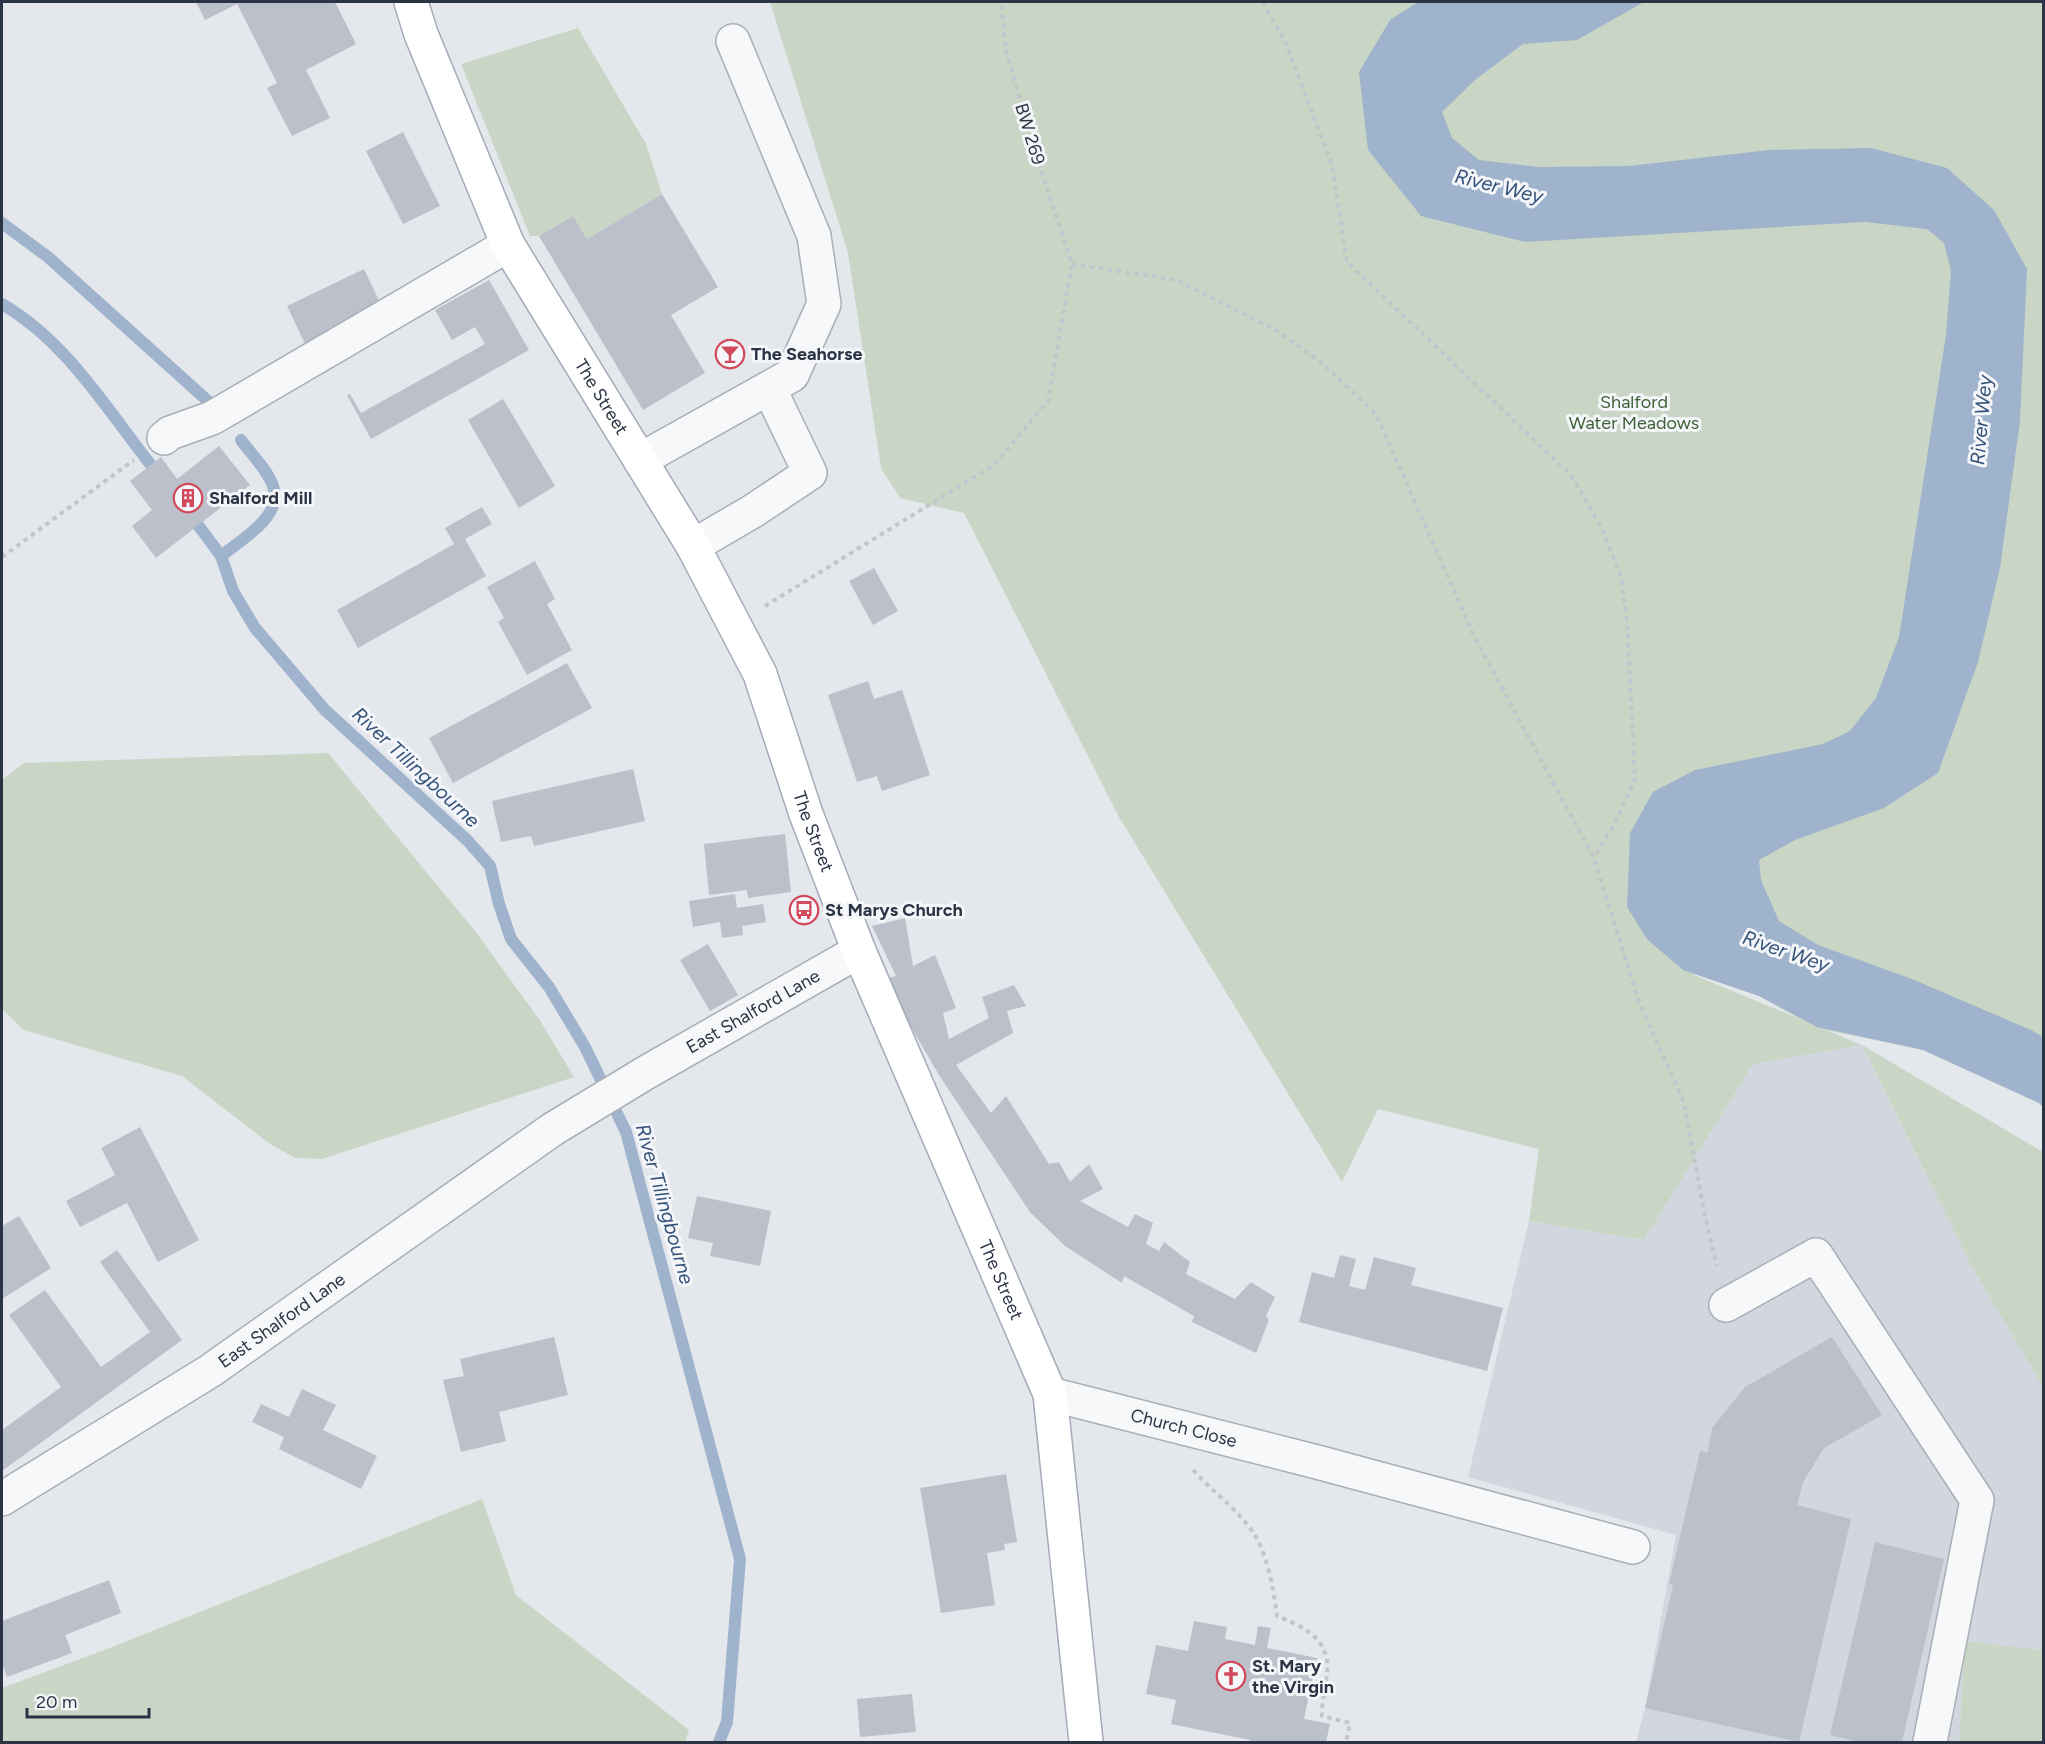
<svg xmlns="http://www.w3.org/2000/svg" width="2045" height="1744" viewBox="0 0 2045 1744" font-family="Figtree,sans-serif">
<style>
.built{fill:#d2d6de}
.green{fill:#c9d6c5;fill-rule:evenodd}
.water{fill:#9fb4cc}
.lines{fill:none;stroke-linecap:round;stroke-linejoin:round}
.stream{stroke:#9fb4cc;stroke-width:12}
.building{fill:#bbc0ca}
.minor-casing{stroke:#a9aeb7;stroke-width:36}
.major-casing{stroke:#a3abb8;stroke-width:36}
.path{stroke:#c2c5cb;stroke-width:4;stroke-dasharray:4.5 4.5;stroke-linecap:butt}
.minor{stroke:#f7f8fa;stroke-width:33}
.major{stroke:#fff;stroke-width:33}
.labels{text-anchor:middle;stroke-width:6;stroke-linejoin:round;paint-order:stroke}
.street-label{font-size:18px;fill:#2b3445;stroke:#f4f6f9}
.poi-label{font-size:18px;font-weight:bold;fill:#2b3445;stroke:#f4f6f9;text-anchor:start}
.park-label{font-size:18px;fill:#3f6138;stroke:#f4f6f9}
.water-label{font-size:20px;font-style:italic;fill:#34527a;stroke:#f4f6f9}
</style>
<rect width="100%" height="100%" fill="#e4e7ec"/>
<polygon class="built" points="1862,1045 1973,1269 2043,1387 2043,1650 1965,1641 1959,1742 1636,1742 1645,1708 1676,1535 1468,1477 1529,1221 1644,1240 1753,1064"/>
<g class="green">
<path d="M770,2H2043V1107L2039,1103L1923,1050L1826,1030L1862,1045L2043,1152V1387L1973,1269L1862,1045L1753,1064L1644,1240L1529,1221L1539,1149L1378,1109L1342,1182L1119,817L964,513L900,498L881,468L848,253ZM1695,974L1759,996L1800,1019L1694,975Z"/>
<polygon points="578,28 646,144 662,194 587,239 573,216 539,236 530,236 461,64"/>
<polygon points="328,753 475,931 539,1019 574,1077 322,1159 295,1158 270,1144 182,1076 24,1030 2,1009 2,780 24,763"/>
<polygon points="482,1499 516,1595 689,1730 685,1742 2,1742 2,1688 107,1649"/>
<polygon points="1965,1641 2043,1650 2043,1742 1959,1742"/>
</g>
<polygon class="water" points="1418,2 1644,2 1577,40 1523,44 1475,80 1442,112 1452,138 1479,160 1538,167 1629,166 1769,150 1871,148 1947,168 1994,210 2027,269 2020,421 2000,568 1978,662 1938,773 1884,808 1795,840 1759,860 1761,880 1779,921 1818,945 1912,979 2031,1030 2043,1037 2043,1107 2039,1103 1923,1050 1817,1027 1759,996 1683,970 1647,939 1627,907 1630,833 1653,792 1695,770 1823,744 1850,731 1876,698 1899,637 1946,335 1951,270 1944,243 1927,229 1865,222 1525,242 1421,216 1368,150 1359,72 1390,20"/>
<g class="lines">
<g class="stream">
<polyline points="2,223 48,257 209,402"/>
<path d="M2,304C67,342 105,407 151,465"/>
<polyline points="198,525 221,556 233,591 255,628 325,710 468,841 490,866 499,904 511,939 549,987 585,1047 626,1132 740,1559 727,1722 719,1742"/>
<path d="M221,556C241,540 284,516 273,486C267,469 251,454 241,440"/>
</g>
</g>
<g class="building">
<polygon points="196,2 335,2 356,44 306,70 330,118 292,136 267,88 277,83 237,4 205,20"/>
<polygon points="403,132 440,206 403,224 366,151"/>
<polygon points="662,194 718,287 671,315 705,373 643,410 539,236 573,216 587,239"/>
<polygon points="364,269 385,313 308,350 287,306"/>
<polygon points="489,280 529,350 371,439 347,395 350,394 361,413 485,344 475,327 452,340 435,310"/>
<polygon points="503,399 555,486 519,508 468,420"/>
<polygon points="219,446 250,485 156,558 132,526 152,510 130,481 161,457 177,479"/>
<polygon points="482,507 492,524 465,539 486,576 358,648 337,610 454,544 445,528"/>
<polygon points="535,561 555,599 547,604 572,650 527,675 498,622 504,618 487,587"/>
<polygon points="874,568 898,611 873,625 849,581"/>
<polygon points="567,663 592,708 453,783 429,738"/>
<polygon points="868,681 874,699 902,690 930,775 882,791 877,776 857,782 828,695"/>
<polygon points="633,769 645,821 534,846 531,836 501,842 492,801"/>
<polygon points="785,834 791,892 748,898 747,890 709,895 704,844"/>
<polygon points="735,894 737,908 763,904 766,922 742,926 743,935 722,938 720,922 693,927 689,901"/>
<polygon points="905,918 913,966 935,955 956,1008 943,1013 949,1039 989,1018 982,997 1014,985 1026,1006 1007,1011 1013,1033 956,1065 991,1113 1006,1096 1049,1164 1059,1162 1070,1182 1089,1164 1103,1189 1080,1201 1128,1227 1135,1214 1153,1223 1146,1244 1159,1251 1164,1242 1190,1262 1186,1274 1235,1299 1251,1282 1275,1297 1266,1316 1269,1320 1256,1353 1192,1322 1194,1316 1124,1276 1122,1283 1065,1246 1030,1212 939,1075 908,1022 888,978 896,976 872,926"/>
<polygon points="708,944 738,995 710,1011 680,960"/>
<polygon points="140,1127 199,1240 158,1262 127,1203 80,1227 66,1201 115,1175 101,1148"/>
<polygon points="697,1196 771,1211 760,1266 710,1256 713,1243 688,1238"/>
<polygon points="19,1216 51,1268 2,1299 2,1226"/>
<polygon points="117,1250 182,1340 2,1471 2,1430 61,1387 9,1315 45,1290 101,1367 150,1332 100,1262"/>
<polygon points="1340,1255 1356,1259 1349,1286 1365,1290 1374,1257 1416,1268 1411,1285 1503,1308 1487,1371 1299,1322 1312,1272 1334,1278"/>
<polygon points="554,1337 568,1395 499,1412 506,1441 461,1452 443,1380 464,1376 460,1359"/>
<polygon points="1832,1337 1882,1415 1824,1448 1803,1482 1797,1505 1851,1519 1799,1742 1645,1708 1673,1585 1669,1584 1700,1451 1708,1452 1712,1428 1745,1387"/>
<polygon points="302,1389 336,1405 323,1430 377,1456 361,1489 279,1449 284,1437 252,1422 261,1404 289,1417"/>
<polygon points="1006,1474 1017,1542 1004,1544 1005,1550 987,1553 995,1605 941,1613 920,1488"/>
<polygon points="1875,1542 1944,1559 1902,1742 1859,1742 1830,1735"/>
<polygon points="109,1580 121,1613 65,1635 72,1653 7,1677 2,1664 2,1621"/>
<polygon points="1194,1621 1227,1627 1225,1639 1255,1645 1258,1626 1271,1628 1267,1648 1317,1658 1304,1719 1330,1724 1326,1742 1250,1742 1250,1740 1171,1724 1176,1700 1146,1694 1156,1645 1188,1651"/>
<polygon points="912,1694 916,1732 860,1737 857,1699"/>
</g>
<g class="lines">
<g class="minor-casing">
<g id="minor">
<polyline points="164,438 170,433 212,418 508,245"/>
<polyline points="640,460 792,375 824,304 814,236 733,41"/>
<polyline points="693,546 753,511 810,473 769,388"/>
<polyline points="1726,1305 1816,1255 1977,1500 1930,1742"/>
<path id="s1" d="M1050,1394L1317,1462L1633,1547"/>
<path id="s2" d="M2,1499L210,1371L553,1129L647,1072L859,951"/>
</g>
</g>
<g class="major-casing">
<g id="major">
<path id="s3" d="M411,2L421,34L508,245L693,546L760,674L806,814L859,951L1050,1394L1086,1742"/>
</g>
</g>
<g class="path">
<polyline points="1263,2 1285,41 1332,165 1347,262 1571,475 1602,529 1621,577 1627,620 1635,780 1615,823 1594,857"/>
<polyline points="1072,264 1177,280 1277,331 1322,363 1376,414 1475,638 1594,858 1639,1002 1684,1102 1704,1212 1717,1266"/>
<polyline points="2,557 134,460"/>
<polyline points="765,606 994,465 1048,401 1072,264 1031,140 1006,50 1001,2"/>
<path d="M1193,1470C1212,1491 1236,1508 1252,1531C1267,1551 1274,1591 1277,1616C1299,1625 1322,1634 1327,1660C1330,1671 1321,1700 1322,1716L1350,1723L1346,1742"/>
</g>
<use href="#minor" class="minor"/>
<use href="#major" class="major"/>
</g>
<defs>
<g id="bar-ring" transform="scale(1.5)"><circle r="9.5" fill="#f4f6f9" stroke="#d1495b" stroke-width="1.5"/><path d="M-6-5H6L.8 .8V4.5H3.5V6h-7V4.5H-.8V.8Z" fill="#d1495b"/></g>
<g id="building-ring" transform="scale(1.5)"><circle r="9.5" fill="#f4f6f9" stroke="#d1495b" stroke-width="1.5"/><path d="M-4-6H4V6H1V3H-1V6H-4ZM-2.5-4.3h1.7v1.8h-1.7ZM.8-4.3h1.7v1.8H.8ZM-2.5-1h1.7V.8h-1.7ZM.8-1h1.7V.8H.8Z" fill="#d1495b"/></g>
<g id="bus-ring" transform="scale(1.5)"><circle r="9.5" fill="#f4f6f9" stroke="#d1495b" stroke-width="1.5"/><path d="M-5-6H5V4H4V6H2V4H-2V6H-4V4H-5ZM-3.5-4V0h7V-4ZM-3.5 1.2v1.5H-2V1.2ZM2 1.2v1.5H3.5V1.2Z" fill="#d1495b"/></g>
<g id="church-ring" transform="scale(1.5)"><circle r="9.5" fill="#f4f6f9" stroke="#d1495b" stroke-width="1.5"/><path d="M-1.2-6h2.4v3.5h3.3v2.4h-3.3V6h-2.4V-.1h-3.3v-2.4h3.3Z" fill="#d1495b"/></g>
</defs>
<g fill-rule="evenodd">
<use href="#bar-ring" x="730" y="354"/>
<use href="#building-ring" x="188" y="498"/>
<use href="#bus-ring" x="804" y="910"/>
<use href="#church-ring" x="1231" y="1676"/>
</g>
<g class="labels">
<g class="street-label">
<text transform="translate(1030 134) rotate(73)" y="6">BW 269</text>
<text dy="6" stroke="none"><textPath href="#s3" startOffset="440">The Street</textPath></text>
<text dy="6" stroke="none"><textPath href="#s3" startOffset="926">The Street</textPath></text>
<text dy="6" stroke="none"><textPath href="#s2" startOffset="896">East Shalford Lane</textPath></text>
<text dy="6" stroke="none"><textPath href="#s3" startOffset="1412">The Street</textPath></text>
<text dy="6" stroke="none"><textPath href="#s2" startOffset="332">East Shalford Lane</textPath></text>
<text dy="6" stroke="none"><textPath href="#s1" startOffset="138">Church Close</textPath></text>
</g>
<g class="poi-label">
<text x="751" y="360">The Seahorse</text>
<text x="209" y="504">Shalford Mill</text>
<text x="825" y="916">St Marys Church</text>
<text x="1252" y="1672">St. Mary<tspan x="1252" dy="21">the Virgin</tspan></text>
</g>
<g class="park-label">
<text x="1634" y="408">Shalford<tspan x="1634" dy="21">Water Meadows</tspan></text>
</g>
<g class="water-label">
<text transform="translate(1499 186) rotate(14)" y="7">River Wey</text>
<text transform="translate(1981 420) rotate(-85)" y="7">River Wey</text>
<text transform="translate(416 767) rotate(43)" y="7">River Tillingbourne</text>
<text transform="translate(1786 951) rotate(19)" y="7">River Wey</text>
<text transform="translate(665 1204) rotate(74)" y="7">River Tillingbourne</text>
</g>
</g>
<rect width="2045" height="1744" fill="none" stroke="#2b3445" stroke-width="6"/>
<path d="M27 1708v9h122v-9" fill="none" stroke="#2b3445" stroke-width="3"/>
<text x="36" y="1708" font-size="18" fill="#2b3445" stroke="#f4f6f9" stroke-width="4.5" paint-order="stroke">20 m</text>
</svg>
